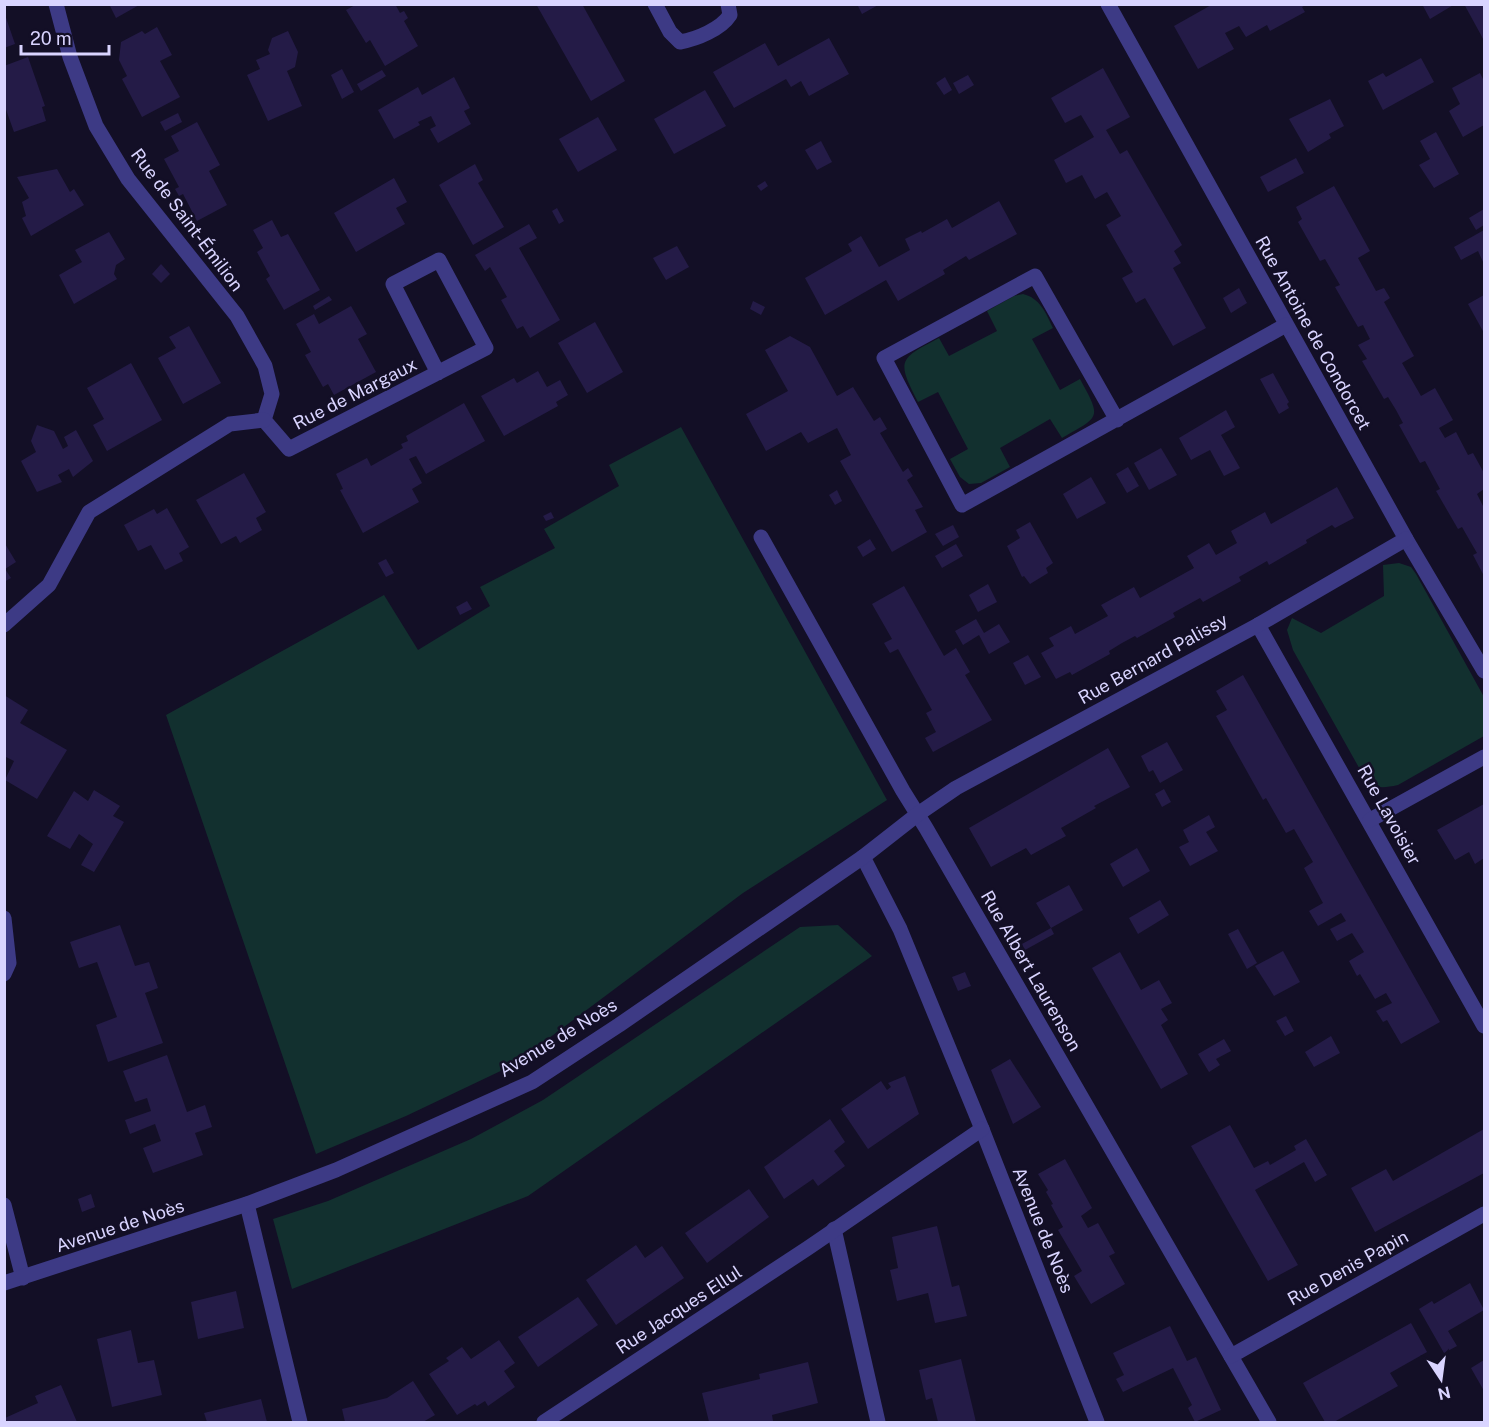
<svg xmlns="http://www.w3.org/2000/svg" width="1489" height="1427" viewBox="0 0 1489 1427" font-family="'Public Sans',sans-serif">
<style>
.green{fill:#12302f}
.building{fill:#241b47}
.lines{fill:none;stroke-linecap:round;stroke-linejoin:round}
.street{stroke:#3d3a85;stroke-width:15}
.labels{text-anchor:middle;stroke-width:5;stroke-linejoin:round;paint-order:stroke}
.street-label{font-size:18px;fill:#d9d4ff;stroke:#130f26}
</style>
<rect width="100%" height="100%" fill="#130f26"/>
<g class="green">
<path d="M1023,294C1040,298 1046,313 1053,328L1032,339L1060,390L1080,379C1102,419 1100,416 1062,438L1050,419L1000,448L1010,467L981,483L969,484L960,477L950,459L968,449L938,392L918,402C896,360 899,359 939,338L949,356L997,331L987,311L1014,296Z"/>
<polygon points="681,427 887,800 743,893 513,1065 406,1116 316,1154 166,715 384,595 418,650 490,606 480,587 555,548 544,529 619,486 609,465"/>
<path d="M1399,563L1411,567L1416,574L1484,697V736L1398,785C1379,789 1374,789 1362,773L1293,650L1287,630L1292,618L1321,633L1384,596L1383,565Z"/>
<polygon points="838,925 872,956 528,1196 292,1289 273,1219 328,1201 471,1139 543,1100 800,927"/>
</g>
<g class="building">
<polygon points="109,4 141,4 116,18"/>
<polygon points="357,4 395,4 400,13 404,11 408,18 404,21 418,46 385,66 370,40 366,43 346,10"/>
<polygon points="536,4 582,4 625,81 591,101"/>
<polygon points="857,4 880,4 862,14"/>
<polygon points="1213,4 1307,4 1302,7 1305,12 1270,31 1267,25 1246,37 1239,26 1225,33 1234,49 1198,69 1174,26"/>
<polygon points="1422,4 1455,4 1430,19"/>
<polygon points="1464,4 1484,4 1484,41 1481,35"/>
<polygon points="4,12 15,44 4,48"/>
<polygon points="157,27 172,55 160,61 180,97 142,117 122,79 127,76 119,60 121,42 142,31 145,34"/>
<polygon points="288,31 298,52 295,67 287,71 302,106 268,121 247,75 260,69 256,60 270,54 268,50 272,38"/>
<polygon points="829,38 849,74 809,96 801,81 791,87 786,79 734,108 713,72 765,43 778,66"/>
<polygon points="28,57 45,106 42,107 46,121 14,132 4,104 4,66"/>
<polygon points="1421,58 1434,82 1383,110 1368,81 1383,73 1386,77"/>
<polygon points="1103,68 1130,117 1106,130 1120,154 1127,150 1182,245 1174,251 1181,263 1173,268 1206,328 1173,346 1145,298 1136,303 1122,278 1133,272 1106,225 1121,216 1107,192 1095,199 1082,175 1066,183 1054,160 1094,137 1081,115 1065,123 1051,98"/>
<polygon points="342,69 354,92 342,99 331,75"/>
<polygon points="382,70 386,76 361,91 357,84"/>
<polygon points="1480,73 1484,81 1484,125 1463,137 1449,111 1460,104 1452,88"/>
<polygon points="968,75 974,85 959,94 953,83"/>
<polygon points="454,77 470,108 464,111 471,124 438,143 430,129 436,126 431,116 418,122 420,125 394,139 378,110 418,87 422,95"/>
<polygon points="945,77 952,90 944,95 936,83"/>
<polygon points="705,90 726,126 674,154 654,119"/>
<polygon points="1330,99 1344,126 1329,134 1331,138 1308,152 1289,119"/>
<polygon points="178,113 182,122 165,131 160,122"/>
<polygon points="598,117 617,150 578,172 559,139"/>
<polygon points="197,122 220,165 209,171 227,205 197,221 183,194 179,196 175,189 179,187 164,159 179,151 171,136"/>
<polygon points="1436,132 1459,174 1434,188 1419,165 1430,159 1420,141"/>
<polygon points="821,141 832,162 817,170 805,150"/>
<polygon points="1296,158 1304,173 1268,192 1260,177"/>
<polygon points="475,164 483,180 478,183 504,227 473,245 439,185"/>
<polygon points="57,169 70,192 74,189 84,205 31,236 22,218 26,216 22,202 29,198 17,177"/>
<polygon points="394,178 407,202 396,208 405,224 356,252 334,213"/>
<polygon points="765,181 768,186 761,191 757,186"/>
<polygon points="1334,186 1370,251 1358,258 1376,291 1384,288 1390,298 1384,302 1414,356 1402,363 1421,396 1435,388 1453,420 1439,428 1445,438 1456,432 1468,455 1473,453 1484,473 1484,489 1477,494 1484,508 1484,576 1473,555 1477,553 1470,541 1462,527 1458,529 1436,491 1440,489 1433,476 1425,461 1420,463 1399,425 1403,423 1396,410 1388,397 1384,399 1362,361 1367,359 1358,345 1370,339 1363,325 1358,327 1335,287 1340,285 1325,259 1320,261 1298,222 1302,219 1296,207"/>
<polygon points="999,201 1017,234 969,260 966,256 943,270 945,274 898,301 886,280 825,315 805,278 852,251 848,244 861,236 879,267 910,250 905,239 921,231 922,233 947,219 952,228"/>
<polygon points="557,208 564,221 559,224 552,211"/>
<polygon points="1484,209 1484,225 1476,230 1469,218"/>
<polygon points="272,220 281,237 288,234 320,290 284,310 266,279 270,276 257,252 263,248 253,230"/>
<polygon points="529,224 537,238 519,248 560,320 530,338 523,326 517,329 501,300 507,297 490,267 485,271 475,255"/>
<polygon points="1484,230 1484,264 1478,251 1461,260 1454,247"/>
<polygon points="109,232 125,259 116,265 114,274 117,279 74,304 59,275 82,262 75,250"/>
<polygon points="677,246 689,267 666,280 653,258"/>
<polygon points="161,264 170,274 161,283 152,274"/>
<polygon points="1239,288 1247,303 1231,313 1223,298"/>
<polygon points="1484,295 1484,333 1468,304"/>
<polygon points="329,296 332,300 315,310 313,306"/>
<polygon points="753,301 765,307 761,315 750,309"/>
<polygon points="351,306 367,334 358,339 376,372 334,395 328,384 323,387 305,355 311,352 296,324 314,314 319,324"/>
<polygon points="595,322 623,372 587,393 558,343"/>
<polygon points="189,326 221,383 183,404 158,358 176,348 169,337"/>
<polygon points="790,336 810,347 837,396 853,387 874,421 880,417 887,429 880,433 903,472 908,468 913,476 907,480 923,507 915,510 927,532 892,552 840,461 851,455 837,428 808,443 801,432 766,451 746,414 788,391 765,350"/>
<polygon points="131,363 162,420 107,451 93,425 104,419 87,388"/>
<polygon points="538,371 547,387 560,380 568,395 556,402 558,406 504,436 481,396 514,378 517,383"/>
<polygon points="1273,373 1289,402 1287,404 1289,408 1279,414 1260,379"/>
<polygon points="464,403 485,441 426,474 416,456 409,459 422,483 412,489 419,502 363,533 340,490 343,489 336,474 367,458 371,466 403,448 401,444 408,441 406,436"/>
<polygon points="1226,410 1235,427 1221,435 1240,468 1224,476 1210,450 1191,460 1179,438"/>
<polygon points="37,425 54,431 63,449 68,446 64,437 76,430 93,461 73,477 69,469 58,475 62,482 37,492 21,461 36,452 31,441"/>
<polygon points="1161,448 1177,475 1149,490 1134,463"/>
<polygon points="1128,467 1139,486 1127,493 1116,474"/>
<polygon points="244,473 266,512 256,518 262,530 240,543 236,536 221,544 196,500"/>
<polygon points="1091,477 1106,503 1077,519 1063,494"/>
<polygon points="1337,487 1354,518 1335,528 1332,525 1306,540 1307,543 1269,565 1267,561 1239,577 1241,581 1203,602 1200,598 1173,613 1175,617 1137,638 1135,636 1122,643 1109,651 1110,654 1072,675 1070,672 1056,679 1041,653 1054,646 1049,638 1071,626 1075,634 1108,616 1101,605 1134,587 1140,598 1194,568 1187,556 1209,543 1216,555 1237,543 1231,531 1265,512 1271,524"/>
<polygon points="837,490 842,501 835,505 829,495"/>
<polygon points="167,508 189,547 179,553 183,561 165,570 151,545 138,551 124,525 154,509 157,514"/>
<polygon points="551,512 554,518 546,521 543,516"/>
<polygon points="1030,522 1053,563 1046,568 1048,573 1030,584 1024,576 1022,577 1007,546 1020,538 1016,530"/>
<polygon points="953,525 959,537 943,546 935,534"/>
<polygon points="870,539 876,549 863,557 857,547"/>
<polygon points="4,542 16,562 5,569 11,578 4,582"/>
<polygon points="956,544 963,556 942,568 935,556"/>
<polygon points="386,559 394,573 386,577 378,563"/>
<polygon points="988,584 997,602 978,612 969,595"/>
<polygon points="904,586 944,656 956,648 970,672 965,675 992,720 933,752 925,738 936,732 926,713 932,710 898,649 890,653 884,643 892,639 872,604"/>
<polygon points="467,601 472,609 460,615 456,607"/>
<polygon points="976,619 984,633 999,624 1010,642 989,654 979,635 963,645 955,631"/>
<polygon points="1028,655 1041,677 1025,685 1013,663"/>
<polygon points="1243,675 1440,1022 1401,1044 1387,1020 1383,1022 1376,1011 1392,1003 1386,993 1375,999 1360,974 1357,976 1349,961 1364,952 1352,933 1337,941 1330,929 1346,921 1341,913 1318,926 1309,911 1323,903 1304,868 1313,862 1294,829 1286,833 1266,798 1263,800 1216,716 1227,710 1216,691"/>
<polygon points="4,695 28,710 20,723 67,750 37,799 5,780 14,761 4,756"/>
<polygon points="1167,742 1183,770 1160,783 1153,770 1149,772 1141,756"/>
<polygon points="1108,748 1130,787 1094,806 1096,808 1061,828 1066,836 1031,855 1026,848 991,867 969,828"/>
<polygon points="1164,789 1171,802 1162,807 1155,794"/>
<polygon points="94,790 120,806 113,816 124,822 94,872 81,865 93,844 79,834 70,849 47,836 74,791 88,801"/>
<polygon points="1484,804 1484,858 1475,864 1469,852 1455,860 1437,830"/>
<polygon points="1209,815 1215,827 1206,832 1218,851 1190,866 1179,847 1189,842 1183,830"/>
<polygon points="1137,848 1150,871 1123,887 1110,864"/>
<polygon points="1069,885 1083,910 1051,928 1054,934 1025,950 1022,944 1051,928 1036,903"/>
<polygon points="1160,900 1169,915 1138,934 1129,918"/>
<polygon points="120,925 135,966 149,962 158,988 145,993 163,1043 108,1062 96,1025 117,1017 97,962 79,968 70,942"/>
<polygon points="1238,929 1257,963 1247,969 1228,934"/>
<polygon points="1283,951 1300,982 1274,996 1255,966"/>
<polygon points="1120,952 1141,990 1159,980 1172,1003 1161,1009 1168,1020 1161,1025 1188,1074 1161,1089 1092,968"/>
<polygon points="965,972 971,986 958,991 952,977"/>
<polygon points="1286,1016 1294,1031 1285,1036 1276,1021"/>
<polygon points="1331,1036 1340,1053 1314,1067 1305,1052"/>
<polygon points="1224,1039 1231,1051 1216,1059 1220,1065 1209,1072 1198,1054"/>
<polygon points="167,1055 187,1112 205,1105 212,1127 195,1133 203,1155 153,1173 143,1148 161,1141 155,1124 130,1134 125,1120 151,1111 147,1098 135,1102 123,1071"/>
<polygon points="1010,1059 1041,1107 1013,1124 991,1070"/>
<polygon points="905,1076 919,1114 868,1149 841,1109 881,1081 887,1090 891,1087 888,1083"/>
<polygon points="830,1119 845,1142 834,1151 845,1166 818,1186 813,1179 784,1199 764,1167"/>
<polygon points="1230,1125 1254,1168 1268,1161 1270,1165 1296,1150 1294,1146 1306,1139 1327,1175 1315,1182 1304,1162 1255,1190 1298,1265 1268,1281 1191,1146"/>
<polygon points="1484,1129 1484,1173 1375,1232 1351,1188 1386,1169 1393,1181"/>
<polygon points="1065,1159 1092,1208 1081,1216 1088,1228 1098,1223 1115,1253 1109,1256 1125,1284 1091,1304 1074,1276 1082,1271 1058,1230 1063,1227 1051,1205 1053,1204 1046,1192 1048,1190 1038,1174"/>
<polygon points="749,1189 769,1217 707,1263 685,1233"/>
<polygon points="91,1194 95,1207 82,1212 78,1199"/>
<polygon points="937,1226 952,1287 959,1285 967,1316 935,1323 928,1293 897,1301 890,1270 898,1268 892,1237"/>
<polygon points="636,1245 645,1258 662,1246 684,1278 616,1325 586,1280"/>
<polygon points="1470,1283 1484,1310 1448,1331 1457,1346 1444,1353 1419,1309 1432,1301 1434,1304"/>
<polygon points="236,1291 244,1328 198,1339 191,1302"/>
<polygon points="578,1297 598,1325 538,1367 518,1337"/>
<polygon points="1411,1323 1427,1352 1390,1373 1398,1386 1334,1422 1325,1422 1303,1383"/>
<polygon points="1170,1326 1187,1361 1196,1357 1221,1410 1195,1422 1188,1408 1192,1405 1173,1368 1123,1392 1116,1379 1124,1375 1113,1353"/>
<polygon points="131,1330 138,1363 154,1360 162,1395 112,1407 97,1339"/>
<polygon points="499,1340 515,1363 504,1371 515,1387 488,1406 485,1401 477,1406 475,1404 457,1415 429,1374 449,1361 446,1358 462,1347 471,1359"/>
<polygon points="961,1359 976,1422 938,1422 932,1398 926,1400 919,1370"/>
<polygon points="1484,1360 1484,1391 1471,1368"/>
<polygon points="808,1362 818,1403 772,1415 773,1421 766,1422 709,1422 702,1393 760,1379 759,1374"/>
<polygon points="413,1381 435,1415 423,1422 345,1422 342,1409 387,1398"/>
<polygon points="61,1385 77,1422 7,1422 5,1418 38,1403 35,1396"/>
<polygon points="261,1399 267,1422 207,1422 204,1413"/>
</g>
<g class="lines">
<g class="street">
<polyline points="56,4 70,57 96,126 128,179 237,316 265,366 272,394 264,420 289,449 486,348 439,260 393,284 438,373"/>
<path d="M655,4L670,32L680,42C697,39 721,29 730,15L728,4"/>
<polyline points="1108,4 1406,539 1484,671"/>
<polyline points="1117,420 1035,276 884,358 962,505 1286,325"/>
<polyline points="761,537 903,791 926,828 1269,1422"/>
<polyline points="4,625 49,585 89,512 230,424 264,420"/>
<polyline points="1258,625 1484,1026"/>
<polyline points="1370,820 1484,757"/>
<polyline points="863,857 900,929 982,1129 1097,1422"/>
<polyline points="4,918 9,963 4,974"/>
<polyline points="247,1204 300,1422"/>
<polyline points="4,1205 23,1278"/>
<polyline points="834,1229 878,1422"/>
<polyline points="4,1283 247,1204 336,1170 532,1082 619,1025 863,857 918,814 956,788 1258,625 1406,539"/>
<polyline points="1231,1356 1484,1214"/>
<polyline points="544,1422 808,1248 982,1129"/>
</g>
</g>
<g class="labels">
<g class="street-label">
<text transform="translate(187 220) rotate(53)" y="6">Rue de Saint-Émilion</text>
<text transform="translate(1313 333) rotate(61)" y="6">Rue Antoine de Condorcet</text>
<text transform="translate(355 394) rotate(-27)" y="6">Rue de Margaux</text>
<text transform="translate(1153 659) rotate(-29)" y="6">Rue Bernard Palissy</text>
<text transform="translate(1389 815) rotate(61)" y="6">Rue Lavoisier</text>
<text transform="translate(1031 971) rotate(60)" y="6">Rue Albert Laurenson</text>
<text transform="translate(558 1038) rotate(-31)" y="6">Avenue de Noès</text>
<text transform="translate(120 1226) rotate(-18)" y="6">Avenue de Noès</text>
<text transform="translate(1043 1230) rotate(68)" y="6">Avenue de Noès</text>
<text transform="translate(1348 1268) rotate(-29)" y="6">Rue Denis Papin</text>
<text transform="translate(679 1310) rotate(-33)" y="6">Rue Jacques Ellul</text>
</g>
</g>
<rect width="1489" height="1427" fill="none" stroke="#d9d4ff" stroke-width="12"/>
<g transform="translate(1441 1379) rotate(167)" stroke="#130f26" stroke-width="4.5" paint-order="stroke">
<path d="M0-4.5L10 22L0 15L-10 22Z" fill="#d9d4ff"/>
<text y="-9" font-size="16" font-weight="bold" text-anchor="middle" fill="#d9d4ff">N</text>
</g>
<path d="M21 45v9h88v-9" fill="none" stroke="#d9d4ff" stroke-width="3"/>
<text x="30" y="45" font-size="18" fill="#d9d4ff" stroke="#130f26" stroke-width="4.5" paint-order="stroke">20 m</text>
</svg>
